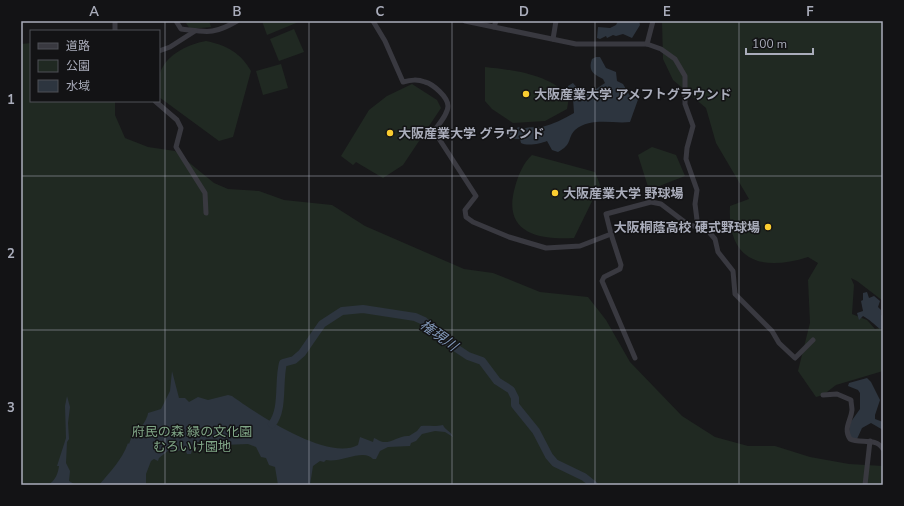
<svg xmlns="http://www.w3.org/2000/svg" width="904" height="506" viewBox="0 0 904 506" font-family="'Nunito Sans','Noto Sans JP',sans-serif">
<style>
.green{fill:#202922}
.water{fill:#2d353f}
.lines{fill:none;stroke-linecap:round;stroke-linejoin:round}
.river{stroke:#2d353f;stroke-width:8}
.street{stroke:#393940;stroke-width:5}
.grid{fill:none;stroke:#aaadbb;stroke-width:1;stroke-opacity:0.55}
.poi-dot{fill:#facd30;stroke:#131315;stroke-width:1.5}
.labels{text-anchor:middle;stroke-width:3;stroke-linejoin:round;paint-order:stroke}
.poi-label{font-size:13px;font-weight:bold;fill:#aaadbb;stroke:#131315;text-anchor:start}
.park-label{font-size:13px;fill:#80a687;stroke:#131315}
.water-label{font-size:14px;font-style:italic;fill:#8097b7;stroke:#131315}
.neatline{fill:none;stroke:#aaadbb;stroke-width:1.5}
.grid-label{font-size:13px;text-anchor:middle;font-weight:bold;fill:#aaadbb}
</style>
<rect width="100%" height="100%" fill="#18181a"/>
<g class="green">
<polygon points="190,21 209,21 211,27 190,29 186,23"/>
<polygon points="262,21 301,21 267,35"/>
<path d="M662,21H883V301L857,281L851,278L854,285L852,314L867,320L875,329L883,327V371L836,385L823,395L816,397L798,371L810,323L808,280L818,263L808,257C761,272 727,261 730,206L749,199L716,143L706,108L673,80L663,59Z"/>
<polygon points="294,29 304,52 279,61 270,39"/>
<path d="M206,41C226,45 241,53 251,71L233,137L219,141L159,97C159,91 158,84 159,78C162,56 188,44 206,41Z"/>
<polygon points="31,43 31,101 115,101 115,115 125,138 148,147 175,151 214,183 228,189 259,191 284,200 332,205 365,226 464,269 493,273 540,292 588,297 606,320 630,362 682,416 715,437 748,446 775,446 810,457 849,464 883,466 883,485 21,485 21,44"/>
<polygon points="281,64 288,88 263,95 256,71"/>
<path d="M485,67C513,70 550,74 569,97L567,109L545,121L513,123L492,109L485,101Z"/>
<polygon points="412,84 437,100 441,108 403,165 383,178 356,162 353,165 341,156 369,110 387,96"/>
<polygon points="652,147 676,155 685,176 649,190 638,155"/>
<path d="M532,155L595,172L600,185L574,238C537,240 502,232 515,187C518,176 523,163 532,155Z"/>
</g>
<g class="water">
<polygon points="618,21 639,21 640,25 632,38 623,34 616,36 613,35 607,38 606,36 600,39 597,38 598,27 610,28 616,25"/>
<path d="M596,57H600L606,68L616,72L617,81L623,84L630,96L640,94L630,122C612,124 591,117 575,130C567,138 573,144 558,152L552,150L547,141C540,144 527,146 521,143L520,139C513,139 506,139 504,131L507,129L515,131L518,127L524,129C529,126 536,128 542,127C553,124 564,119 574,113L573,98L567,90L568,86L573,83L579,90L590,93L605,83L603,79C593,74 588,71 592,59Z"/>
<path d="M867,292L869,298L874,296L880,301L878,307L881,310V315L883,316V328L880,329C874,324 870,320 863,316L859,320L857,313L863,311L861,301L863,300V293Z"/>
<path d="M172,371L179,398H185L189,402L198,397L208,400L228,395L232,396C257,414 328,462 358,445L360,437L373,442L374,438C377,439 381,442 383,442C392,443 400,435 409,436L417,431L421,426C429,425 433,427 443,425C445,430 451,431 453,437L445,432L435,431L422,434L416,441L411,443L410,446L388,447L380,451L376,459H373C364,448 341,463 326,460L324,462L320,461L313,466L310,485H278L275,467L269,465L266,458L261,457L256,447L248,444L223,445L222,443L217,444V441C204,438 194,440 191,454H187L185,449L174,452L169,450L159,458L158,461L154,459L151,461L146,474V485H99C110,472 122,460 128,443L129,444L132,436C138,434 148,418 148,413L161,409L170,391Z"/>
<polygon points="867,378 871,382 880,400 875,415 875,419 883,422 883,430 871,423 862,428 857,439 852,438 849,435 850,423 860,409 860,393 858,390 848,386 849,383"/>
<path d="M67,396L70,407L68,423L69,439L67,442L66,463L70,471L69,481L76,485H48C55,481 58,474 59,466H57L66,438L65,406Z"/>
</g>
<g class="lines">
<path class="river" d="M272,424C284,409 278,382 283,363L294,360L302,353L322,324L342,311L363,309L415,317L424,321L447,342L468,356L482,361L497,381L511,390L515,398V405L536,431L549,456L555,463L584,477L594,485"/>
<g class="street">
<polyline points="115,21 115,31"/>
<path d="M176,21L181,29C207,32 213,35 237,21"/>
<path d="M373,21L385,41L403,82C411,80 417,79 425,82C433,84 448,97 448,106C448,114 439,124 434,131L476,196L465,210L466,217L473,222L509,237L546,248L580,246L611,234L606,214L651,202L661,204L686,223L709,232L715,239L718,252L733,271L735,294L772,331L779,343L795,358L813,340"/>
<polyline points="465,21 576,44 647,44 661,49 675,59 685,76 685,104 693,126 687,148 686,159 697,190 695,204 698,228"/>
<polyline points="494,27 496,21"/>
<polyline points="553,39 556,21"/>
<polyline points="647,44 653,21"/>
<polyline points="159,51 170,47 195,31"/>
<polyline points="155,101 177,120 181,128 176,147 205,193 206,213"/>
<polyline points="611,234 621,265 620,269 604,277 602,281 635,358"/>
<path d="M823,395L837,394L851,400C851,403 852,407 852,410C851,421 843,428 850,439C860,444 876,437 883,449"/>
<polyline points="865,485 870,441"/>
</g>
</g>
<path class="grid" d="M165,21V485M309,21V485M452,21V485M595,21V485M739,21V485M21,176H883M21,330H883"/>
<g class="poi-dot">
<circle cx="526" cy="94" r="4"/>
<circle cx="390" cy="133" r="4"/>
<circle cx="555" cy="193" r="4"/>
<circle cx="768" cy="227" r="4"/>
</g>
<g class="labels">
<g class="poi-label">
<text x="534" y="99">大阪産業大学 アメフトグラウンド</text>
<text x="398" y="138">大阪産業大学 グラウンド</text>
<text x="563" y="198">大阪産業大学 野球場</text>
<text x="760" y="232" text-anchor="end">大阪桐蔭高校 硬式野球場</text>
</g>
<g class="park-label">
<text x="192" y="436">府民の森 緑の文化園<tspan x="192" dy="15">むろいけ園地</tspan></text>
</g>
<g class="water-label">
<text transform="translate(439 335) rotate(36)" y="5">権現川</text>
</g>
</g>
<rect width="904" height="506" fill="none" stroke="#131315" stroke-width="44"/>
<rect x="30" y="30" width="130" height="72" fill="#131315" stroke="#4f5157"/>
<rect x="38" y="43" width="20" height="6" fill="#393940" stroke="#4f5157"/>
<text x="66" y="50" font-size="12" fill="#aaadbb">道路</text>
<rect x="38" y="60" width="20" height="12" fill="#202922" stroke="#4f5157"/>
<text x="66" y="70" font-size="12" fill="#aaadbb">公園</text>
<rect x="38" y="80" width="20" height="12" fill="#2d353f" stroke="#4f5157"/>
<text x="66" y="90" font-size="12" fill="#aaadbb">水域</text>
<path d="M746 48v6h67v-6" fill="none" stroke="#aaadbb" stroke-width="2"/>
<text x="752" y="48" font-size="12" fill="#aaadbb" stroke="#131315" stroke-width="3" paint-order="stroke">100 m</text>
<rect x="22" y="22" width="860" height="462" class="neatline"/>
<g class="grid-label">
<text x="94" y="16">A</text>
<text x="237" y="16">B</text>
<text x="380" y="16">C</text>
<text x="524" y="16">D</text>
<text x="667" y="16">E</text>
<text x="810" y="16">F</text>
<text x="11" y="104">1</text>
<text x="11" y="258">2</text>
<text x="11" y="412">3</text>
</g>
</svg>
